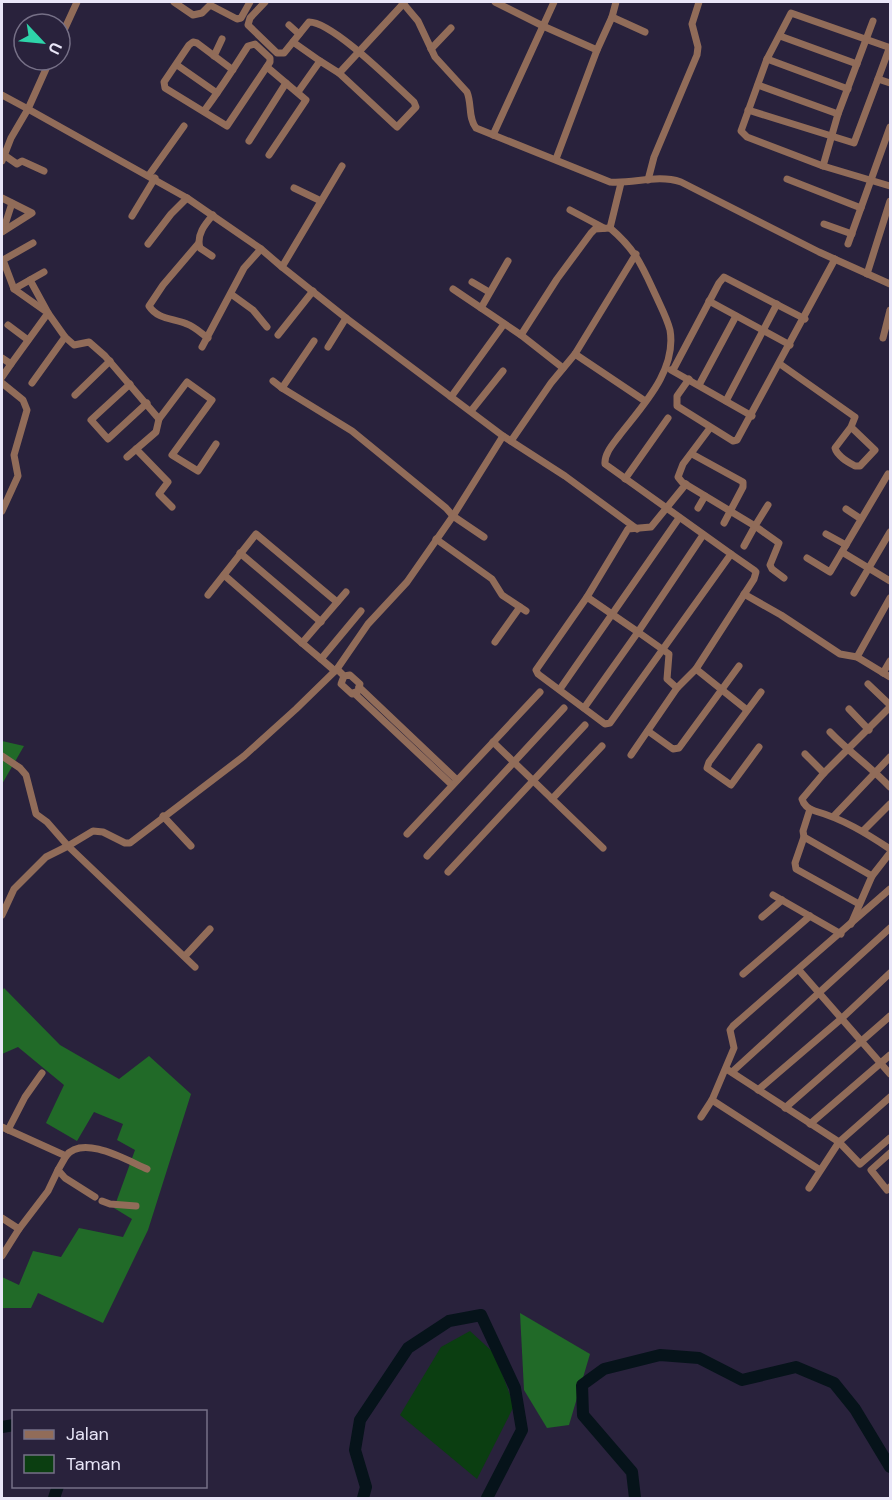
<svg xmlns="http://www.w3.org/2000/svg" width="892" height="1500" viewBox="0 0 892 1500" font-family="'DM Sans',sans-serif">
<style>
.green{fill:#0b3e11}
.forest{fill:#216a28}
.lines{fill:none;stroke-linecap:round;stroke-linejoin:round}
.river{stroke:#06131a;stroke-width:12}
.street{stroke:#916c59;stroke-width:7}
</style>
<rect width="100%" height="100%" fill="#29223c"/>
<polygon class="green" points="470,1331 495,1354 514,1406 477,1479 400,1415 441,1347"/>
<g class="forest">
<polygon points="2,741 24,746 2,784"/>
<polygon points="4,988 60,1045 119,1079 149,1056 191,1094 148,1230 103,1323 38,1293 31,1308 2,1308 2,1277 19,1285 33,1251 61,1257 79,1228 123,1237 132,1219 114,1208 135,1150 117,1140 123,1124 94,1112 77,1141 46,1123 64,1085 18,1047 2,1054 2,991"/>
<polygon points="520,1313 590,1354 569,1425 547,1428 524,1390"/>
</g>
<g class="lines">
<g class="river">
<polyline points="2,1427 14,1425"/>
<polyline points="54,1498 58,1486"/>
<polyline points="363,1498 366,1487 355,1450 360,1420 408,1348 449,1321 481,1315 515,1388 522,1430 487,1498"/>
<polyline points="635,1498 632,1472 583,1415 582,1385 604,1369 660,1355 699,1358 742,1380 796,1367 834,1383 855,1409 890,1467"/>
</g>
<g class="street">
<polyline points="174,2 193,15 202,13 209,6 212,6 237,19 241,18 250,2"/>
<path d="M265,2L250,18L248,25L277,53H284L309,22C333,22 394,84 414,102L416,107L397,127L339,73"/>
<path d="M402,2L418,21L435,57L467,92C472,104 468,118 476,128L610,182C634,184 657,174 681,182L819,252L890,284"/>
<polyline points="495,2 543,26 554,2"/>
<polyline points="612,17 645,32"/>
<polyline points="289,25 299,34"/>
<polyline points="780,36 857,64"/>
<polyline points="60,39 77,2"/>
<polyline points="293,42 320,61"/>
<polyline points="431,49 451,28"/>
<polyline points="214,56 222,39"/>
<polyline points="767,59 848,89"/>
<polyline points="177,65 217,93"/>
<polyline points="267,67 306,100 269,155"/>
<polyline points="890,83 878,79 889,49 888,47 791,13 767,59 741,131 747,137 823,166 890,186"/>
<polyline points="758,85 838,114"/>
<polyline points="298,92 320,61 339,73 342,70 404,3"/>
<polyline points="2,95 28,109 50,60"/>
<polyline points="748,110 854,143 878,79"/>
<path d="M204,111C220,90 234,68 248,46L255,44L270,58V62L227,126L165,88L164,82L189,45L193,42L197,43L233,70"/>
<polyline points="493,135 543,26 597,50"/>
<polyline points="249,141 286,83"/>
<polyline points="4,155 17,164 22,161 44,171"/>
<polyline points="556,159 597,50 612,17 616,2"/>
<polyline points="2,161 11,138 28,109 187,198 261,249 282,267"/>
<polyline points="342,166 282,267 346,318 503,436 565,476 637,529"/>
<polyline points="823,166 838,114 873,21"/>
<polyline points="149,175 184,126"/>
<polyline points="787,179 861,208"/>
<polyline points="648,180 654,157 697,55 698,47 692,24 699,2"/>
<path d="M621,183L610,228C636,250 642,266 656,296C661,307 667,318 670,330C677,371 642,406 619,436C613,444 604,454 605,464L731,554L610,723L605,724L538,674L536,670L587,597L638,632L703,535"/>
<polyline points="294,188 321,201"/>
<polyline points="570,210 604,228"/>
<polyline points="132,216 155,178"/>
<polyline points="824,224 852,234"/>
<polyline points="3,231 12,203"/>
<polyline points="2,232 32,213 2,198"/>
<polyline points="148,244 171,214 187,198"/>
<path d="M198,244L163,285L149,306C158,320 174,318 187,324C195,327 201,333 208,338"/>
<polyline points="848,244 890,127"/>
<path d="M212,256L200,248C196,235 205,224 213,215"/>
<polyline points="867,274 890,201"/>
<polyline points="30,280 48,313 65,337 32,383"/>
<polyline points="472,282 489,292"/>
<polyline points="14,289 3,260 33,243"/>
<polyline points="453,289 521,335 557,279 591,233 595,229 610,228"/>
<polyline points="231,294 253,310 267,327"/>
<polyline points="709,301 790,345"/>
<polyline points="481,308 508,261"/>
<polyline points="8,325 28,340"/>
<polyline points="278,335 313,291"/>
<polyline points="521,335 563,368"/>
<polyline points="65,337 74,345 89,342 105,356 159,419 156,432 127,457"/>
<polyline points="883,338 890,310"/>
<polyline points="314,341 282,388 352,431 446,508 453,516 484,537"/>
<polyline points="202,347 244,268 261,249"/>
<polyline points="328,347 346,318"/>
<polyline points="575,354 645,401"/>
<polyline points="2,358 11,364 2,377"/>
<polyline points="11,364 48,313 14,289 44,272"/>
<path d="M780,364L855,417L851,427L835,448C837,456 848,462 855,466H860L875,450L851,427"/>
<polyline points="671,370 752,416"/>
<polyline points="673,370 719,283 724,277 805,319"/>
<polyline points="689,379 677,396 677,406 733,441 737,440 835,259"/>
<polyline points="273,381 282,388"/>
<polyline points="2,383 23,400 27,410 14,455 18,476 2,511"/>
<polyline points="130,384 91,420 108,439 147,403"/>
<polyline points="699,385 736,316"/>
<polyline points="75,395 110,361"/>
<polyline points="451,397 504,324"/>
<polyline points="726,401 777,304"/>
<polyline points="471,411 503,371"/>
<polyline points="159,419 187,382 212,400 172,455 198,471 216,444"/>
<polyline points="710,428 683,464 678,477 682,482 755,526 744,546"/>
<polyline points="511,441 551,383 575,354 636,254"/>
<polyline points="136,449 168,482 159,494 172,507"/>
<polyline points="692,454 743,482 743,487 724,523"/>
<polyline points="625,479 668,418"/>
<polyline points="768,505 755,526 779,543 770,565 772,569 784,578"/>
<polyline points="698,508 705,496"/>
<polyline points="846,509 861,519"/>
<polyline points="826,534 846,545"/>
<polyline points="436,539 492,579 502,595 526,611"/>
<polyline points="842,552 890,581"/>
<polyline points="240,553 321,622"/>
<polyline points="807,558 830,572 888,474"/>
<polyline points="224,575 302,643"/>
<polyline points="854,593 890,532"/>
<polyline points="744,594 781,615 840,654 857,657 890,677"/>
<polyline points="208,595 256,534 337,602"/>
<polyline points="587,597 628,529 651,527 686,484"/>
<polyline points="495,642 520,607"/>
<polyline points="857,657 890,598"/>
<polyline points="321,659 302,643 346,592"/>
<polyline points="337,669 344,676 350,675 360,684 358,691 352,694 341,684 344,676"/>
<polyline points="696,669 747,710"/>
<polyline points="335,671 321,659 361,611"/>
<polyline points="883,673 890,661"/>
<polyline points="868,684 890,705"/>
<polyline points="359,687 457,780"/>
<polyline points="560,689 679,518"/>
<polyline points="354,693 452,785"/>
<path d="M890,707L824,773L802,799C804,806 808,809 815,811C843,819 866,833 890,849"/>
<polyline points="584,708 638,632 669,654 667,679 677,688"/>
<polyline points="849,709 869,730"/>
<polyline points="648,731 673,749 679,748 739,666"/>
<path d="M830,732C849,752 871,767 890,787"/>
<polyline points="493,742 603,848"/>
<polyline points="759,747 731,785 707,768 709,762 761,692"/>
<polyline points="805,754 824,773"/>
<polyline points="631,755 677,688 696,669 754,579 756,572 754,570 731,554"/>
<polyline points="2,756 20,768 26,775 36,814 47,822 68,846 195,967"/>
<polyline points="552,799 602,746"/>
<polyline points="163,816 191,846"/>
<polyline points="834,816 890,757"/>
<polyline points="863,831 890,804"/>
<polyline points="407,834 540,692"/>
<polyline points="804,837 803,831 810,809"/>
<polyline points="427,856 564,708"/>
<polyline points="448,872 585,725"/>
<polyline points="773,895 841,934"/>
<polyline points="859,904 796,869 795,863 804,837 872,876"/>
<polyline points="2,915 14,889 46,857 68,846 93,831 103,832 125,843 130,843 244,756 296,709 337,669 368,624 407,582 453,516 503,436"/>
<polyline points="762,917 782,900"/>
<polyline points="851,924 872,876 890,853"/>
<polyline points="185,956 210,929"/>
<polyline points="799,970 890,1074"/>
<polyline points="743,974 810,916"/>
<polyline points="728,1070 839,1142 860,1164 890,1138"/>
<polyline points="732,1072 890,928"/>
<polyline points="758,1090 841,1019 890,973"/>
<polyline points="712,1100 820,1170"/>
<polyline points="785,1108 890,1016"/>
<polyline points="701,1117 712,1100 734,1048 730,1030 733,1026 890,889"/>
<polyline points="810,1124 890,1055"/>
<path d="M2,1127L66,1156C83,1134 128,1161 147,1169"/>
<polyline points="8,1130 25,1097 42,1073"/>
<polyline points="890,1153 871,1170 887,1190 890,1187"/>
<polyline points="66,1156 58,1170 65,1178 95,1197"/>
<polyline points="809,1188 839,1142 890,1097"/>
<polyline points="102,1201 110,1204 136,1206"/>
<polyline points="2,1218 19,1229 48,1191 58,1170"/>
<polyline points="2,1256 19,1229"/>
</g>
</g>
<rect width="892" height="1500" fill="none" stroke="#e9e6f8" stroke-width="6"/>
<rect x="12" y="1410" width="195" height="78" fill="#29223c" stroke="#767087" stroke-width="1.5"/>
<rect x="24" y="1430" width="30" height="9" fill="#916c59" stroke="#767087" stroke-width="1.5"/>
<text x="66" y="1440" font-size="18" fill="#e9e6f8">Jalan</text>
<rect x="24" y="1455" width="30" height="18" fill="#0b3e11" stroke="#767087" stroke-width="1.5"/>
<text x="66" y="1470" font-size="18" fill="#e9e6f8">Taman</text>
<g transform="translate(42 42) rotate(116)"><circle r="28" fill="#29223c" stroke="#767087" stroke-width="1.5"/>
<path d="M0-4.5L10 22L0 15L-10 22Z" fill="#2ed4aa"/>
<text y="-9" font-size="16" font-weight="bold" text-anchor="middle" fill="#e9e6f8">U</text>
</g>
</svg>
